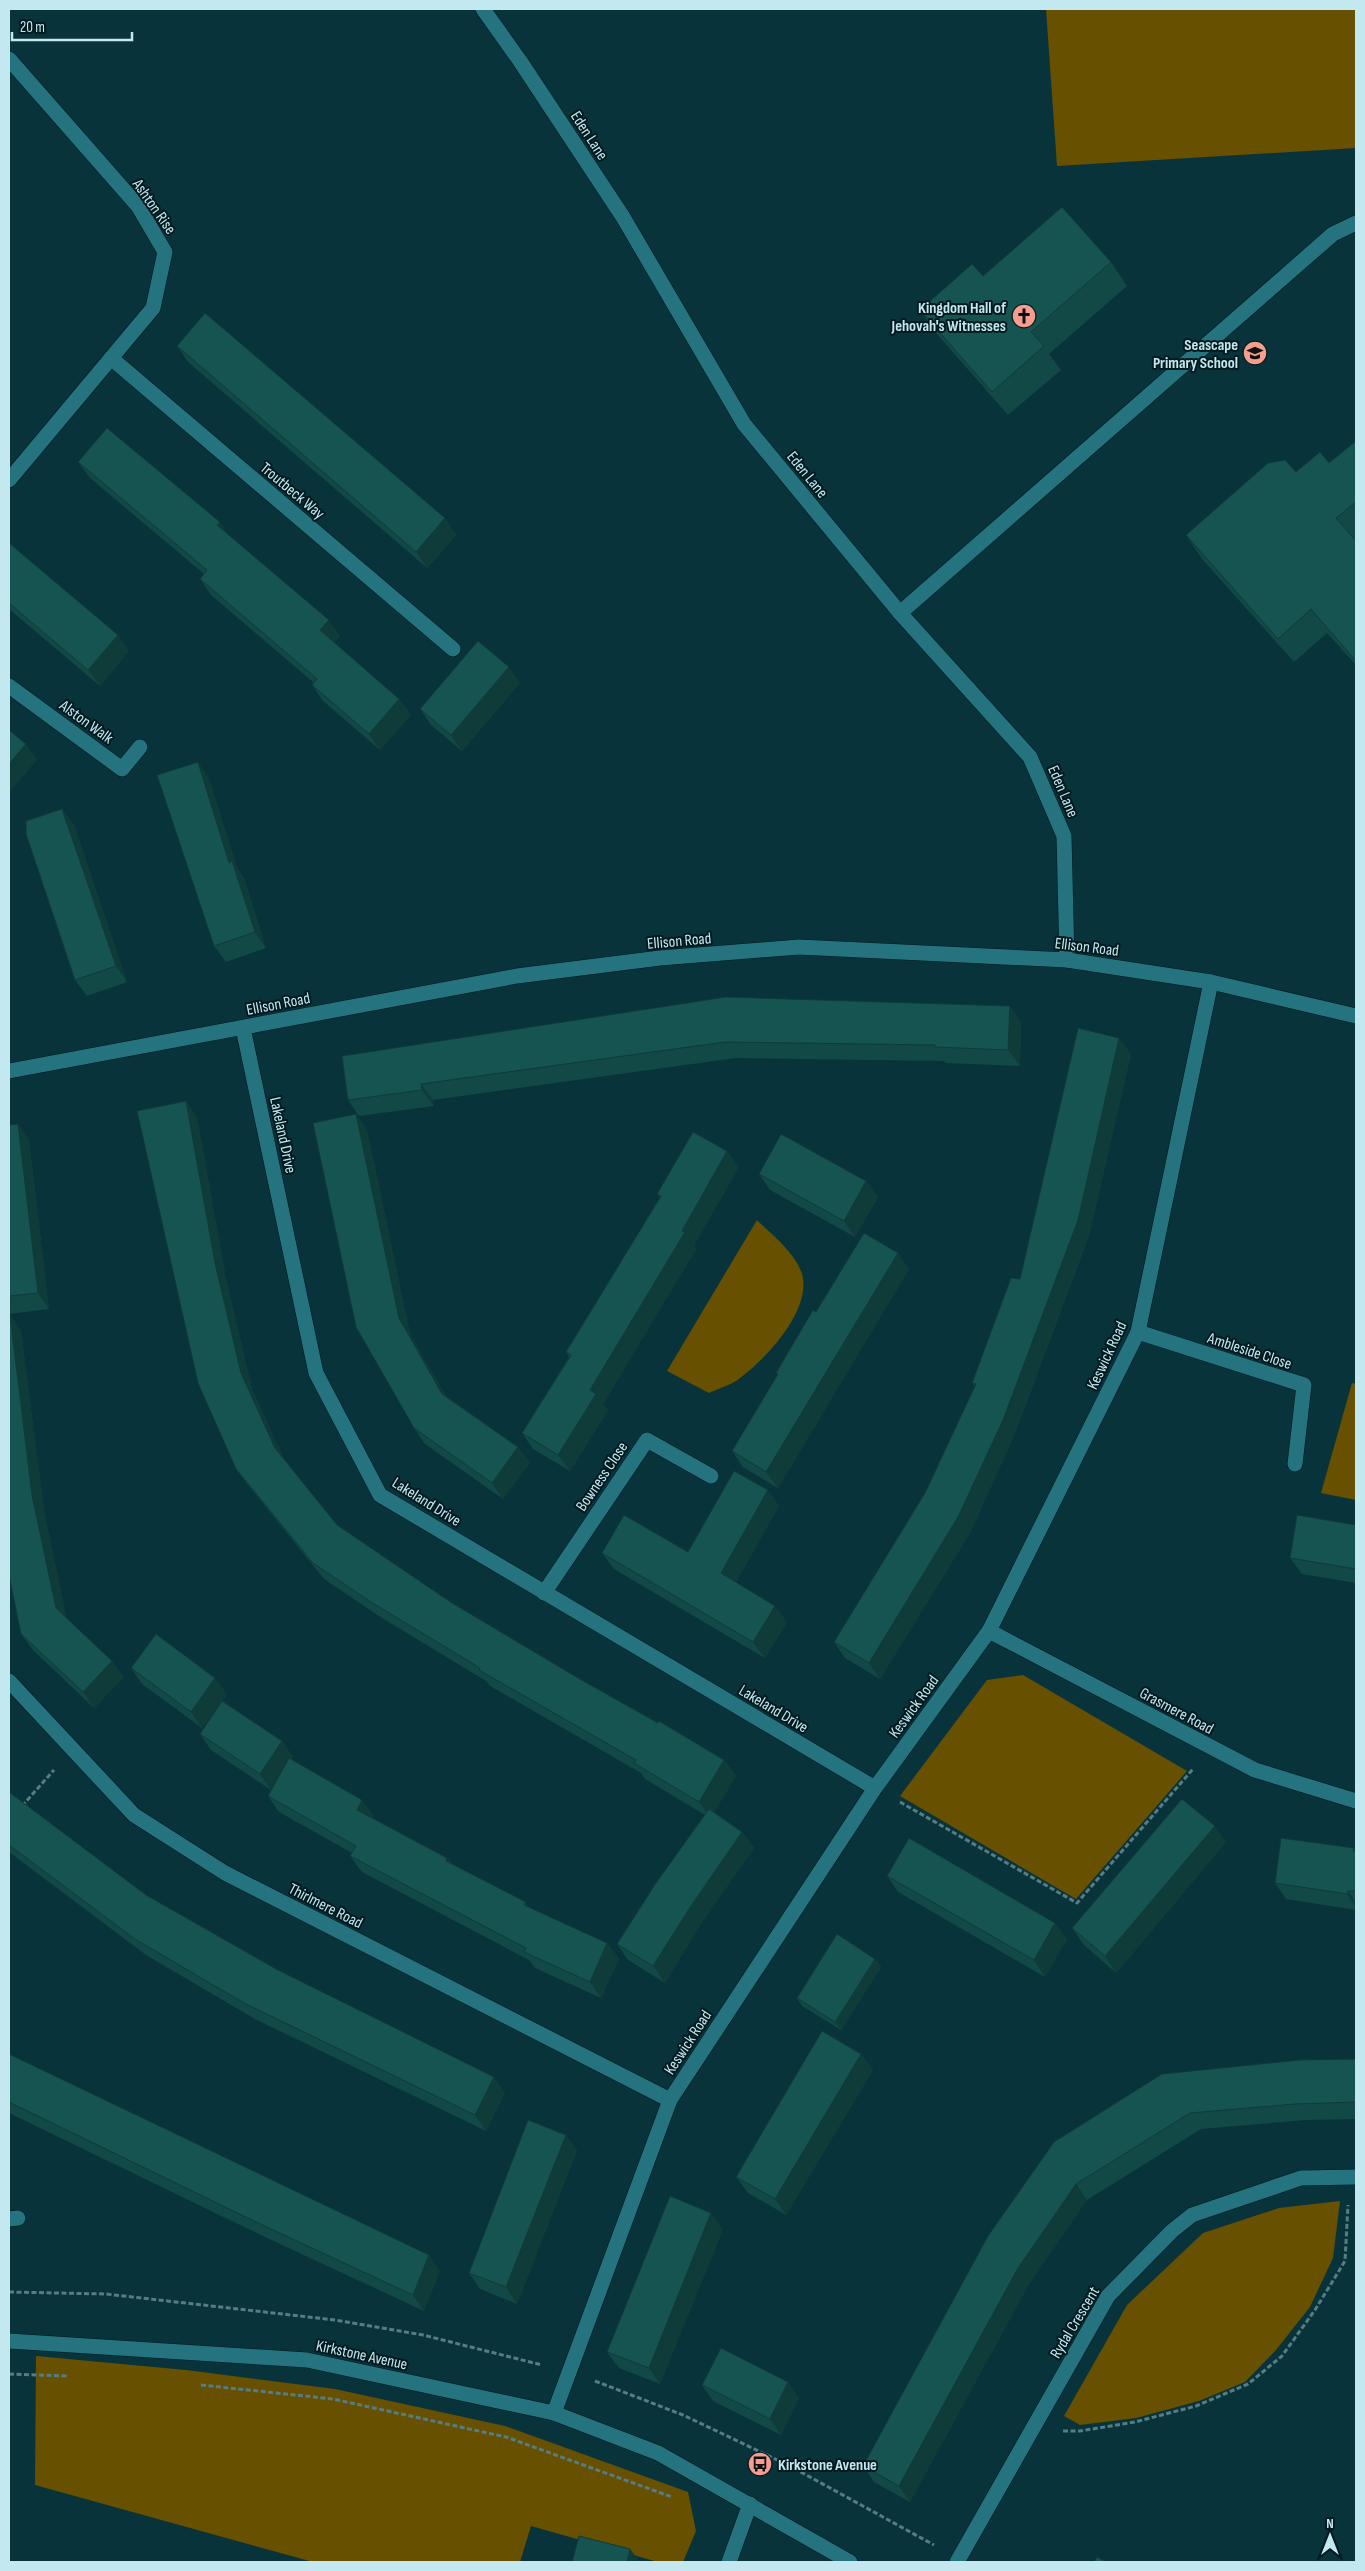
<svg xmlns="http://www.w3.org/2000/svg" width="1365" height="2571" viewBox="0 0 1365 2571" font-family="'Sofia Sans Condensed',sans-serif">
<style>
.green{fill:#675000}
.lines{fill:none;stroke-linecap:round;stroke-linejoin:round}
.minor-casing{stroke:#02191d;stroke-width:16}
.path{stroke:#557d84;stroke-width:3;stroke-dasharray:5 2.5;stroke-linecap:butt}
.minor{stroke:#24737f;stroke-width:15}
.wall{fill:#124846}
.shaded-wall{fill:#0f3b39}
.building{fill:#155451;stroke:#0f3b39}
.labels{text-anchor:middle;stroke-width:4;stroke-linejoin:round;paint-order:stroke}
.street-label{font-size:16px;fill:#c4e8ef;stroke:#001a1f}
.poi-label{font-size:16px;font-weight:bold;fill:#c4e8ef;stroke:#001a1f;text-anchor:end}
</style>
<rect width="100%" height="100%" fill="#09333a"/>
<g class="green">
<polygon points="1046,9 1356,9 1356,148 1057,166"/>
<path d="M757,1220C773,1236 792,1250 801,1271C815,1307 766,1359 740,1378C732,1385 719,1388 709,1393L667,1371Z"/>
<polygon points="1352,1383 1356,1384 1356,1500 1321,1493"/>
<polygon points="1023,1675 1187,1771 1076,1899 900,1796 987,1680"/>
<polygon points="1340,2201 1333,2258 1310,2307 1276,2350 1245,2382 1199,2401 1136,2418 1080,2425 1064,2416 1127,2305 1203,2233 1279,2208"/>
<polygon points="36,2356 186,2370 335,2389 505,2426 688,2492 696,2531 683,2562 658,2562 531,2526 520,2562 313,2562 35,2485"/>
</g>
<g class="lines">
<g class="minor-casing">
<g id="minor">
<polyline points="483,9 520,61 623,217 744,424 900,613 1030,757 1064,836 1067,960"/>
<polyline points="9,59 138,206 165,252 153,308 9,480"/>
<polyline points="111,358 453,649"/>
<polyline points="900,613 1333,234 1356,223"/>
<polyline points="9,686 122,769 140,747"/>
<polyline points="243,1028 316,1373 380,1495 875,1788"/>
<polyline points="9,1071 517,976 660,958 799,947 1067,960 1211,982 1356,1016"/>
<polyline points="1138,1332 1304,1385 1295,1464"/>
<polyline points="544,1593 647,1440 711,1476"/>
<polyline points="989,1631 1255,1770 1356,1801"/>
<polyline points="9,1681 134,1815 225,1873 670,2100"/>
<polyline points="9,2219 18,2218"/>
<polyline points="9,2341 307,2360 554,2413 658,2453 850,2562"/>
<polyline points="554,2413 670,2100 875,1788 989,1631 1138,1332 1211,982"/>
<polyline points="729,2562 750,2504"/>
<polyline points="957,2562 1108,2296 1172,2231 1192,2215 1301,2178 1356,2177"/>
</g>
</g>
<g class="path">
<polyline points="900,1802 1077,1903 1193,1769"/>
<polyline points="22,1806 54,1770"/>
<polyline points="9,2292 106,2294 335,2320 423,2335 542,2365"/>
<polyline points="9,2374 68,2376"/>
<polyline points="595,2381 683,2415 790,2466 934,2545"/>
<polyline points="201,2385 333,2399 506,2437 672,2497"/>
<polyline points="1063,2431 1080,2431 1135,2422 1196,2406 1248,2384 1282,2356 1315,2310 1345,2261 1348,2205"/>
</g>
<use href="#minor" class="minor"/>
</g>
<g class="wall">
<polygon points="1111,262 1127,286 1049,354 1061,370 1008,415 936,333 920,310 983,276"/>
<polygon points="177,346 445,518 456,535 427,568 188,362"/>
<polygon points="1356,441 1356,539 1355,540 1356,541 1356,665 1327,633 1294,662 1202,559 1186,535 1296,472 1329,463"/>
<polygon points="78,462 230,536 340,636 334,643 399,699 411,715 380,750 323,701 312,685 313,682 211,595 200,579 204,574 90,478"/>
<polygon points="9,543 129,651 100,686 9,609"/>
<polygon points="520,683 462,751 431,725 420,709"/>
<polygon points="209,778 237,868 244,878 266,948 226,962 214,946"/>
<polygon points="62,809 74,825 127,982 87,996 75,980"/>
<polygon points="1021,1022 1020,1066 946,1063 944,1061 736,1058 433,1100 434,1106 359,1116 348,1100 342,1056"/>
<polygon points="1131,1054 1089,1236 1014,1436 970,1533 880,1679 845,1658 834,1642 925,1493 975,1386 972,1383 1020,1279"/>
<polygon points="356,1114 367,1130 410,1334 446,1396 518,1447 530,1463 503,1499 425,1444 414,1428"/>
<polygon points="197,1117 226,1279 252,1389 284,1459 337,1525 452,1603 578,1678 724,1760 736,1776 714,1812 742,1832 754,1848 702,1922 665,1983 628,1960 617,1944 705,1815 645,1779 641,1773 490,1686 486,1681 382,1618 324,1579 248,1485 236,1469"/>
<polygon points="9,1125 29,1140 49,1309 9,1314"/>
<polygon points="739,1167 694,1245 696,1249 603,1404 608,1410 570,1471 533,1449 522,1433 569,1357 566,1352 660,1197 657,1194"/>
<polygon points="759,1174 866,1181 878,1197 855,1237 770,1190"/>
<polygon points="909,1269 778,1488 743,1467 732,1451 778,1374 776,1373 816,1312"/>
<polygon points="10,1315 21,1331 44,1511 66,1617 124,1677 94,1708 33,1650 21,1634"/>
<polygon points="768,1490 779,1506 736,1582 787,1622 765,1658 614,1569 602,1553 688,1552"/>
<polygon points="1356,1525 1356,1583 1302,1574 1290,1558"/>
<polygon points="131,1668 227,1694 222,1701 282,1741 293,1757 291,1760 374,1816 372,1818 447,1858 452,1864 530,1908 607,1943 619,1959 601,1998 535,1968 529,1960 362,1872 350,1856 352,1853 279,1812 268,1796 271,1790 211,1750 200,1734 218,1707 202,1728 142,1684"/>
<polygon points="9,1792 146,1895 276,1969 505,2093 486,2131 255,2019 146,1955 9,1852"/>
<polygon points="1226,1842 1116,1973 1084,1945 1072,1928"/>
<polygon points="1354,1848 1356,1851 1356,1910 1286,1899 1275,1883"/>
<polygon points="887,1876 1067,1939 1045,1977 898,1892"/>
<polygon points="875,1959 881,1967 841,2030 802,2006 797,1998"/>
<polygon points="9,2054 440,2271 424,2311 267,2238 9,2113"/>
<polygon points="861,2054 873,2070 786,2215 748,2193 736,2177"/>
<polygon points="1356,2059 1356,2119 1306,2120 1201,2129 1087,2200 1029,2284 910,2502 874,2482 863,2466 1054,2142"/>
<polygon points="566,2135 577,2151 517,2304 480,2289 469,2273"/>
<polygon points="723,2229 660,2384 619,2368 607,2352"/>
<polygon points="702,2385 799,2398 781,2435 713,2401"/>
</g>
<g class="shaded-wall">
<polygon points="445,518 456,535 427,568 416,552"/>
<polygon points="220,522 231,538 217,525"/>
<polygon points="329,620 340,636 331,646 320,630"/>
<polygon points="118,635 129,651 100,686 88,670"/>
<polygon points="509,667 520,683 462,751 451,735"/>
<polygon points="399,699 411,715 380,750 369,734"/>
<polygon points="26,744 37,760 10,791 9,789 9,764"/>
<polygon points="198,762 209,778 237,868 244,878 266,948 255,932 229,863"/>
<polygon points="62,809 74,825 127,982 116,966"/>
<polygon points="1010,1006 1021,1022 1020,1066 1008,1050"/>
<polygon points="1119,1038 1131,1054 1089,1236 1014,1436 970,1533 880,1679 869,1663"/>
<polygon points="421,1084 433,1100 434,1106 422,1090"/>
<polygon points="186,1101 197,1117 226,1279 252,1389 286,1464 275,1448 241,1373 215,1263"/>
<polygon points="356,1114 367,1130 410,1334 454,1410 442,1394 399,1318"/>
<polygon points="18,1124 29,1140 49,1309 38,1293"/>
<polygon points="727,1151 739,1167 694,1245 696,1249 603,1404 608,1410 570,1471 558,1455 590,1390"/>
<polygon points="866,1181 878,1197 855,1237 844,1221"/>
<polygon points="898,1253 909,1269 778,1488 766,1472"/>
<polygon points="10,1315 21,1331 44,1511 68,1624 56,1608 32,1495"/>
<polygon points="518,1447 530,1463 503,1499 492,1483"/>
<polygon points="768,1490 779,1506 732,1589 721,1573"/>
<polygon points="775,1606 787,1622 765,1658 753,1642"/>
<polygon points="112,1661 124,1677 94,1708 83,1692"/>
<polygon points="215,1678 227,1694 202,1728 191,1712"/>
<polygon points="282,1741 293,1757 271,1790 260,1774"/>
<polygon points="724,1760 736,1776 711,1818 699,1802"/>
<polygon points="362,1800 374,1816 368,1826 357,1810"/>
<polygon points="1215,1826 1226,1842 1116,1973 1105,1956"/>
<polygon points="742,1832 754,1848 702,1922 665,1983 653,1966 691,1906"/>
<polygon points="447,1858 459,1874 446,1861"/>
<polygon points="1348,1891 1356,1903 1356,1907 1347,1894"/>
<polygon points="526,1902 537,1918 524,1905"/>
<polygon points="1055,1923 1067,1939 1045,1977 1034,1960"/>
<polygon points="607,1943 619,1959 601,1998 590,1982"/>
<polygon points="875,1959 881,1967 841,2030 835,2022"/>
<polygon points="861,2054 873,2070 786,2215 775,2199"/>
<polygon points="494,2077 505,2093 486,2131 475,2115"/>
<polygon points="566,2135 577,2151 517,2304 506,2287"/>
<polygon points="1076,2184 1087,2200 1029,2284 910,2502 899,2486 1018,2268"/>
<polygon points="711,2213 723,2229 660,2384 649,2368"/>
<polygon points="429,2255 440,2271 424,2311 413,2295"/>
<polygon points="788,2382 799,2398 781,2435 770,2419"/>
<polygon points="630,2549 640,2562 627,2562"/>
</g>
<g class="building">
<polygon points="1062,207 1111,262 1031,332 1044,346 992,392 920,310 972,264 983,276"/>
<polygon points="205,313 445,518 416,552 177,346"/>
<polygon points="107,428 220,522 217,525 329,620 320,630 399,699 369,734 312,685 317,679 200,579 207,570 78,462"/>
<polygon points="1356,441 1356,502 1336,518 1356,541 1356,661 1311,609 1278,639 1186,535 1268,463 1285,460 1296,472 1320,452 1329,463"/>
<polygon points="9,543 118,635 88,670 9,603"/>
<polygon points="478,641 509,667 451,735 420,709"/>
<polygon points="9,730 26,744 9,764"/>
<polygon points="198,762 229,863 232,861 255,932 214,946 157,775"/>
<polygon points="62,809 116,966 75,980 26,834 26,821"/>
<polygon points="726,997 1010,1006 1008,1050 935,1047 935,1045 725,1042 421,1084 422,1090 348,1100 342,1056"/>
<polygon points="1078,1028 1119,1038 1078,1220 1003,1420 958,1517 869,1663 834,1642 925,1493 976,1384 972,1383 1011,1278 1020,1279"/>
<polygon points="186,1101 215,1263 241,1373 275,1448 337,1525 452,1603 578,1678 658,1723 659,1721 724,1760 699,1802 634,1763 636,1760 479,1670 480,1668 371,1602 313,1563 236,1469 198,1383 137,1111"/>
<polygon points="356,1114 399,1318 442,1394 518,1447 492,1483 414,1428 356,1327 313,1123"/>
<polygon points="18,1124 38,1293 9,1296 9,1125"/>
<polygon points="693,1132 727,1151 682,1231 685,1232 590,1390 596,1394 558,1455 522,1433 571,1355 566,1352 661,1196 657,1194"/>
<polygon points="781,1134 866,1181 844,1221 759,1174"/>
<polygon points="864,1233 898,1253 766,1472 732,1451 778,1374 776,1373 813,1310 816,1312"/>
<polygon points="9,1315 10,1315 32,1495 56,1608 112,1661 83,1692 21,1634 9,1575"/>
<polygon points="734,1471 768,1490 721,1573 775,1606 753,1642 602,1553 624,1515 688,1552"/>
<polygon points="1297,1515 1356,1525 1356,1569 1290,1558"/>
<polygon points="156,1634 215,1678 191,1712 131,1668"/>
<polygon points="222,1701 282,1741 260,1774 200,1734"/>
<polygon points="289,1758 362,1800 357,1810 447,1858 446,1861 526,1902 524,1905 607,1943 590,1982 524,1952 526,1948 350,1856 356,1846 268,1796"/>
<polygon points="9,1792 146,1895 276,1969 494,2077 475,2115 244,2003 135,1939 9,1845"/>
<polygon points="1182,1799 1215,1826 1105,1956 1072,1928"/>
<polygon points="709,1809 742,1832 691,1906 653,1966 617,1944 656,1883"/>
<polygon points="909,1838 1055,1923 1034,1960 887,1876"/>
<polygon points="1281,1838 1354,1848 1353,1851 1356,1851 1356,1891 1348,1891 1347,1894 1275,1883"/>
<polygon points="837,1934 875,1959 835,2022 797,1998"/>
<polygon points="822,2031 861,2054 775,2199 736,2177"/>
<polygon points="9,2054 429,2255 413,2295 256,2222 9,2102"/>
<polygon points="1356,2059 1356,2102 1295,2104 1190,2113 1076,2184 1018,2268 899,2486 863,2466 988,2236 1054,2142 1162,2074 1300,2060"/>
<polygon points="528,2120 566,2135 506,2287 469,2273"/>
<polygon points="670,2196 711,2213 649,2368 607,2352"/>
<polygon points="721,2348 788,2382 770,2419 702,2385"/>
<polygon points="579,2536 630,2549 627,2562 572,2562"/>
<polygon points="1097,2557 1106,2562 1094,2562"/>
</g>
<defs>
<g id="church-disc" transform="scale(1.25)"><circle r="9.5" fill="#f59d8e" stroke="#001a1f"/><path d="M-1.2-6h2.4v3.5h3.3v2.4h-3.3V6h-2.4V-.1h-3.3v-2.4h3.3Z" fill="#111"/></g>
<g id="school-disc" transform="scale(1.25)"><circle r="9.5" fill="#f59d8e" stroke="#001a1f"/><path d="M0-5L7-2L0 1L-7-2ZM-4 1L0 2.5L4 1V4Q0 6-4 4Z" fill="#111"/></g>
<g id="bus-disc" transform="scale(1.25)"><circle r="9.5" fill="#f59d8e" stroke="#001a1f"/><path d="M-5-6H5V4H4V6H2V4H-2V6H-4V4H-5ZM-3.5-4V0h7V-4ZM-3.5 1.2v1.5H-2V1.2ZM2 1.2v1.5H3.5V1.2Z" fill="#111"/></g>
</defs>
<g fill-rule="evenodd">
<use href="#church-disc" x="1024" y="316"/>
<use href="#school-disc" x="1255" y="353"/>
<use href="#bus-disc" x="760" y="2464"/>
</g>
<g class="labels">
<g class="street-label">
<text transform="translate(590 135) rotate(57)" y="6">Eden Lane</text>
<text transform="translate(155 206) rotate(55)" y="6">Ashton Rise</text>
<text transform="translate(808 474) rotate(51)" y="6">Eden Lane</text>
<text transform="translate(293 490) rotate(40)" y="6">Troutbeck Way</text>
<text transform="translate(87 721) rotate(36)" y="6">Alston Walk</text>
<text transform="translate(1064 791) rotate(67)" y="6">Eden Lane</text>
<text transform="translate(679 940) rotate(-5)" y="6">Ellison Road</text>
<text transform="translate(1087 946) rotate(7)" y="6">Ellison Road</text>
<text transform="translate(278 1003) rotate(-11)" y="6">Ellison Road</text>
<text transform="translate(284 1135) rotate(78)" y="6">Lakeland Drive</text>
<text transform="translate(1250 1350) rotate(18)" y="6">Ambleside Close</text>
<text transform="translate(1106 1355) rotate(-65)" y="6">Keswick Road</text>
<text transform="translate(601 1476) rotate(-56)" y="6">Bowness Close</text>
<text transform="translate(427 1501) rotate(32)" y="6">Lakeland Drive</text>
<text transform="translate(913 1706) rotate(-54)" y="6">Keswick Road</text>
<text transform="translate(774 1708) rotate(31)" y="6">Lakeland Drive</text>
<text transform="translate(1177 1710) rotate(28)" y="6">Grasmere Road</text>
<text transform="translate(326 1905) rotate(27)" y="6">Thirlmere Road</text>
<text transform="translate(687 2042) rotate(-57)" y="6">Keswick Road</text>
<text transform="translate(1074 2322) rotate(-59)" y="6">Rydal Crescent</text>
<text transform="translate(362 2354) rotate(12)" y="6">Kirkstone Avenue</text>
</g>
<g class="poi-label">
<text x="1006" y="313">Kingdom Hall of<tspan x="1006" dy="18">Jehovah's Witnesses</tspan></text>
<text x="1238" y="350">Seascape<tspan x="1238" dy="18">Primary School</tspan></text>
<text x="778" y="2470" text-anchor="start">Kirkstone Avenue</text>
</g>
</g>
<rect width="1365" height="2571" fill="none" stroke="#c4e8ef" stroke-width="20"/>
<g transform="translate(1330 2536)" stroke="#001a1f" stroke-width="4" paint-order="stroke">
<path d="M0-4L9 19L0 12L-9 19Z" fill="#c4e8ef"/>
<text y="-8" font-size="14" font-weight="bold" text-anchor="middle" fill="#c4e8ef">N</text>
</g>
<path d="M12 32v8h120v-8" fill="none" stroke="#c4e8ef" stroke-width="2.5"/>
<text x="20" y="32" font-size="15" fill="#c4e8ef" stroke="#001a1f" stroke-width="4" paint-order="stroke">20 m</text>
</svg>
